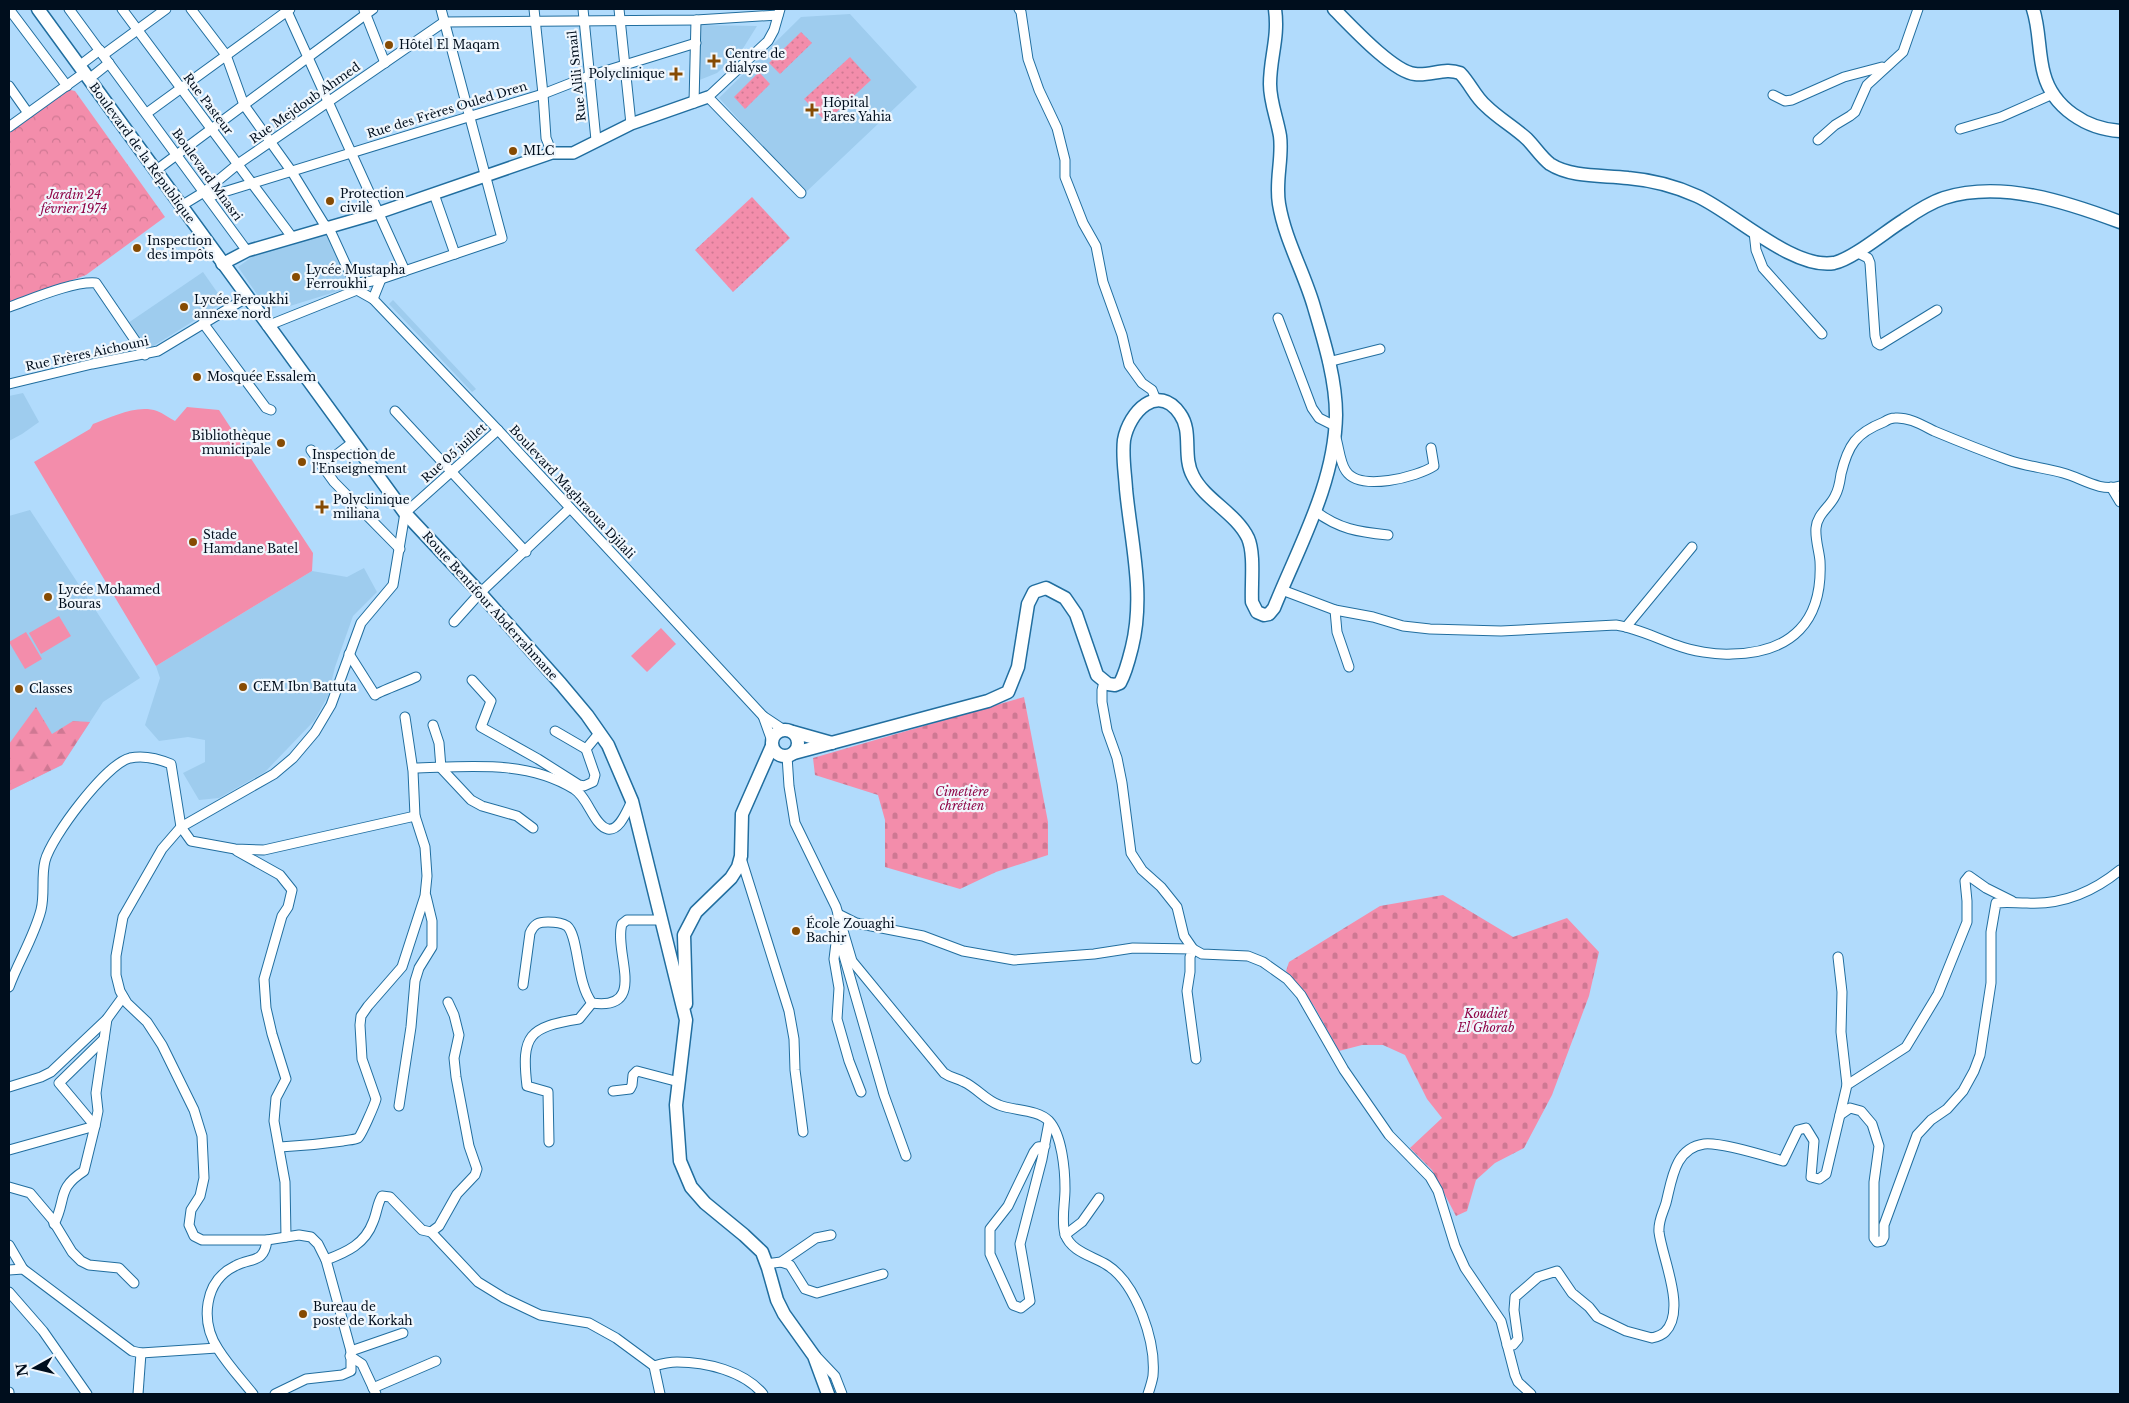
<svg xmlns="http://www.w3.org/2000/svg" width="2129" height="1403" viewBox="0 0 2129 1403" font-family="'Libre Baskerville',serif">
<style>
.built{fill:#9eccee}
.grass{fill:url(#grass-dots)}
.forest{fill:url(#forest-firs)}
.cemetery{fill:url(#cemetery-stones)}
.park{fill:url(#park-crowns)}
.pitch{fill:#f38dab}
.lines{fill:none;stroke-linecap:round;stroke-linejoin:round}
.minor-casing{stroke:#216e9f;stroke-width:11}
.tertiary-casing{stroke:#216e9f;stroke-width:14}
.secondary-casing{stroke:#216e9f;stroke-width:15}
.minor{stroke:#fff;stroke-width:9}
.tertiary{stroke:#fff;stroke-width:11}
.secondary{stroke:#fff;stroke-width:12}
.poi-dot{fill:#864b03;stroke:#f0f7fd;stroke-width:2}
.labels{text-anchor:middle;stroke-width:4.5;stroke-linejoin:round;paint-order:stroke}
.poi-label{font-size:12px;fill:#000e1d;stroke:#f0f7fd;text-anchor:start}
.street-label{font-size:12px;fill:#000e1d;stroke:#f0f7fd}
.park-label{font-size:12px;font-style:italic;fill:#8f0547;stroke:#f0f7fd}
</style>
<defs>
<pattern id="grass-dots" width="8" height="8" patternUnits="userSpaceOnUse" patternTransform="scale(1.25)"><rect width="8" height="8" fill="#f38dab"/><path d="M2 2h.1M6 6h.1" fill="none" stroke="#cf7893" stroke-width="1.8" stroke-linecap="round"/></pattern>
<pattern id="forest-firs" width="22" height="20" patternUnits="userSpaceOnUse" patternTransform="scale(1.25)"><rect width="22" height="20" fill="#f38dab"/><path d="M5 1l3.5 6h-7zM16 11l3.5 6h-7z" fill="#cf7893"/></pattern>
<pattern id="cemetery-stones" width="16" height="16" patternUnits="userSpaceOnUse" patternTransform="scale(1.25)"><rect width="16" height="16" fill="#f38dab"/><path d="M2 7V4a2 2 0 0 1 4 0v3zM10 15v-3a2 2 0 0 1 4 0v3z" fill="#cf7893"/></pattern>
<pattern id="park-crowns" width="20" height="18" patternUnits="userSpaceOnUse" patternTransform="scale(1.25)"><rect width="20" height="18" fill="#f38dab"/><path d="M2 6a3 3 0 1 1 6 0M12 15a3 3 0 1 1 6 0" fill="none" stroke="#cf7893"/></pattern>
</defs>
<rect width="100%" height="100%" fill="#b1dbfc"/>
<g class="built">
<polygon points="850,14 917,87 805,193 756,138 752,141 738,126 741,122 719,98 801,17"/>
<polygon points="700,25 757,26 742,50 717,73 697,81"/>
<polygon points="327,233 351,287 290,306 289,303 268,310 238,267 256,254 290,246"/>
<polygon points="203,272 224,302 147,350 128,323"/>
<polygon points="393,300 476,389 472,392 389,304"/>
<polygon points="23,393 39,422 22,434 9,441 9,396"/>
<polygon points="30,510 140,678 103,702 62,765 9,791 9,516"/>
<polygon points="364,568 377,592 353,616 335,667 328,696 314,721 265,772 219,798 199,800 183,773 205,762 205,740 188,737 159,741 145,725 160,678 156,666 312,571 347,577"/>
</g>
<g class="grass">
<polygon points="801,32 812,43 780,74 769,63"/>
<polygon points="850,57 871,80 826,122 804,99"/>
<polygon points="759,72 770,84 745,109 734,97"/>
<polygon points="752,197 790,238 733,292 695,250"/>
</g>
<polygon class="forest" points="36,707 52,734 73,721 90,722 62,765 9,791 9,744"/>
<g class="cemetery">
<polygon points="1024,697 1048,822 1048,855 996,872 960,889 885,867 885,820 878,795 815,775 813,758"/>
<polygon points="1443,895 1513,937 1567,918 1599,952 1589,996 1552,1095 1524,1148 1495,1163 1476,1180 1467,1211 1456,1216 1432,1170 1410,1148 1442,1118 1427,1099 1405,1055 1383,1045 1362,1045 1339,1051 1314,1006 1286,971 1289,962 1380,906"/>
</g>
<polygon class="park" points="66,89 75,91 165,217 86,275 9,303 9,130"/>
<g class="pitch">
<path d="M187,407L219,410L313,553L312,571L156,666L34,462L90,429L93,424C112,417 137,404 157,411C163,413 169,418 175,421Z"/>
<polygon points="59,616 71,636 41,654 29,633"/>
<polygon points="661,628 676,644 647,672 631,656"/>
<polygon points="26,632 42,659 25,669 9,642"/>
</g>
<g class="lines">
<g class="minor-casing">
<g id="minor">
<polyline points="9,9 67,86"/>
<polyline points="69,9 247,251"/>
<polyline points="122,9 292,237"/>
<polyline points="191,9 226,55 244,105 292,172 324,224 329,228 356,287"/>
<polyline points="286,9 405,271"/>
<polyline points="534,9 543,94 546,138 552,153"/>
<polyline points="583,9 596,140"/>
<polyline points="619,9 631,124"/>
<polyline points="780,9 774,30 768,41 708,97 801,193"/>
<polyline points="1019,9 1021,12 1028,59 1039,90 1057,128 1065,160 1065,177 1083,223 1096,246 1103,282 1122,335 1129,365 1142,383 1152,390 1156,400"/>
<polyline points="364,10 385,63"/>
<polyline points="103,55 166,9"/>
<polyline points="79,66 100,50"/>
<polyline points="89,79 109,63"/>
<polyline points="9,86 28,113"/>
<polyline points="1773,95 1785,101 1792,100 1844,77 1882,67"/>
<polyline points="694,103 696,20"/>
<polyline points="147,113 290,9"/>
<polyline points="9,127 84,73"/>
<polyline points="1960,129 2001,117 2053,94"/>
<polyline points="1818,140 1835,125 1850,116 1855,112 1867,85 1903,52 1918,9"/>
<polyline points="155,171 373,9"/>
<polyline points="204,192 214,195 543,94 589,76 696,43"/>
<polyline points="434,194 455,254"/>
<polyline points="181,206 204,192 238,164 444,22 696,20 778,15"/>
<polyline points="1754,232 1756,250 1763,268 1822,334"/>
<polyline points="1856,252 1868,258 1870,263 1875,336 1877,343 1880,345 1937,310"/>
<polyline points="354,283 367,282 381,279 502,238 441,9"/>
<polyline points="357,290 373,299 498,430 763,716 784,730"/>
<polyline points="373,299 381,279"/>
<path d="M9,307C32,299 73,281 96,283L145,355"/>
<polyline points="1278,318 1312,408 1319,418 1335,426"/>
<polyline points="203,323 266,408 271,410"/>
<polyline points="267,326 357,290"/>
<polyline points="1328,362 1380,349"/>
<polyline points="9,384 92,364 158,351 246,298"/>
<polyline points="395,411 526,552"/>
<path d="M1336,438C1339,448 1340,463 1346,471C1360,492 1417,477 1434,466L1431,448"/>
<polyline points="311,450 334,482 400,549"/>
<polyline points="331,459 353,442"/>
<polyline points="2111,487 2120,502"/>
<path d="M1315,511C1339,529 1358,532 1388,535"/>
<path d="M1282,590L1335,610L1373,617L1403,626L1430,629L1501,631L1616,625C1637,628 1656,638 1676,645C1692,651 1715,655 1732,654C1792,653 1823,621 1820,561C1819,550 1815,539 1816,528C1817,514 1830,507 1835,496C1839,489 1840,481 1841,474C1848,445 1856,433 1884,422C1887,420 1891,418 1895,418C1909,417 1922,425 1934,431C1958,441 1983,451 2008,460C2025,466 2045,468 2063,473C2082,478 2099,492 2120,486"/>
<polyline points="1335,610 1337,632 1349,667"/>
<polyline points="454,622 480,593 570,508"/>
<polyline points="1626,627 1692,547"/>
<path d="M349,654L375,695C378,692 408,681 416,677"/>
<polyline points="472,680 491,701 481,727 538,759 579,785 584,786 593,782 595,775 586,749 600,732"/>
<polyline points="1104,682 1102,690 1102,702 1107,730 1117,758 1122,783 1131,853 1142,870 1161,887 1177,907 1184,936 1193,949 1202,954 1248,956 1263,962 1287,979 1301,995 1344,1070 1389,1135 1430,1177 1438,1191 1455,1246 1465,1268 1501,1321 1515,1375 1518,1382 1531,1394"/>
<polyline points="763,716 772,741"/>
<polyline points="433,725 439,743 441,768 471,800 482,806 517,816 533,828"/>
<polyline points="555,731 586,749"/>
<path d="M787,756L789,786L795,823L836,907L852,961L944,1073C951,1078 957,1078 964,1082C977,1088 985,1100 999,1105C1014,1111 1037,1109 1049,1121C1062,1135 1065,1170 1065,1189C1065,1204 1061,1220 1065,1234C1071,1252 1093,1256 1107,1265C1137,1284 1156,1342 1153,1376C1152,1382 1150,1388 1148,1394"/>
<path d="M413,768C466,767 526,759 574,789C588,797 594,826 608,829C620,831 627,810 632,801"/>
<polyline points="237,851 280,875 292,890 288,907 282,916 264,979 266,1008 272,1034 286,1079 276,1098 274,1121 285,1182 286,1237"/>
<polyline points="741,858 789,1011 794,1039 795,1070 803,1132"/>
<polyline points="838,916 838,914 856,923 923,936 963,951 1014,960 1094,954 1133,948 1193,949 1190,957 1190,972 1187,991 1196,1059"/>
<polyline points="838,927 834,959 839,988 837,1019 849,1061 861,1092"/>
<polyline points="842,949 884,1095 906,1156"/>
<polyline points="1838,957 1842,992 1841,1032 1847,1085"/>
<path d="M523,985L530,933C534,924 538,922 548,922C554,922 561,922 567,926C579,936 576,983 592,1003C649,1011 613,952 622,924L627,920H661"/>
<path d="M9,987C18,962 34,937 41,910C45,894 41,877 45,861C51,837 106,764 130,758C144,755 159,759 171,764L181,827L191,841L235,849L264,850L415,816"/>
<polyline points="9,1087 41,1077 51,1072 107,1019 123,997"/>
<polyline points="613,1091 630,1089 632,1085 633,1075 637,1071 679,1082"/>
<polyline points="399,1106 411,1027 415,981 419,968 432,947 432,921 426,896"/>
<path d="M1840,1115L1850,1108L1861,1111L1872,1124L1879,1146L1874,1182V1238L1877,1242L1882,1241L1884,1237V1225L1917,1135L1931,1120L1947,1109L1963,1091L1974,1071L1980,1055L1991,983V932L1996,903C2007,902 2016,903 2027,903C2062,905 2093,892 2120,870"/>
<path d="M549,1142L548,1092L527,1086C521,1035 529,1027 579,1019L592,1003"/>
<polyline points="1045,1146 1038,1147 1034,1152 1008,1206 990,1229 990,1254 1013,1305 1021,1308 1030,1301 1020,1244 1042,1159 1049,1122"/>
<path d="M280,1147C301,1146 322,1144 343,1141C347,1140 354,1140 358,1138C361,1136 375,1104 376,1099L362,1059L360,1025L361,1016L368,1006L402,967L425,896L427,876L425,847L415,816L413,771L405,717"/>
<polyline points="9,1150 95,1126 98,1111 96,1093 107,1019"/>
<polyline points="9,1187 30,1193 52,1219 72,1252 81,1261 89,1265 119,1268 134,1283"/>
<path d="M54,1224C67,1199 56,1189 84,1171L95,1126L59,1083L104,1039"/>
<path d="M431,1232L478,1282L504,1298L540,1315L589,1323L616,1338L654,1366C661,1364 669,1362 677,1362C706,1362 744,1371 763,1394"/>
<polyline points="1065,1235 1082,1222 1099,1198"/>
<polyline points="9,1245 23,1269"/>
<path d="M326,1260C347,1252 365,1244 373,1222C377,1213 377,1204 382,1196L390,1197L422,1230L431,1232L439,1226L457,1194L475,1175L477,1169L469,1146L456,1077L454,1058L459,1035L454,1015L448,1002"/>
<polyline points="781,1262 790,1265 805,1289 817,1293 883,1274"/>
<polyline points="766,1264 781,1262 816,1238 831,1235"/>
<polyline points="9,1270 23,1269 132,1351 141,1353 217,1348"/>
<polyline points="9,1292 43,1331 87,1394"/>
<path d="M1507,1345H1513L1518,1339L1514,1310L1515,1297L1538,1277L1557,1271L1572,1293L1589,1307L1597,1317L1626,1331L1652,1338C1656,1337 1662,1335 1665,1332C1687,1310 1662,1258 1659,1232C1658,1221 1663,1213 1666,1203C1672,1179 1675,1148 1704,1144C1721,1142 1765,1156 1783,1161L1798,1130L1806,1128L1814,1141L1811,1177L1819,1179L1826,1174L1847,1085L1906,1047L1938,994L1967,922V901L1965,881L1969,876L1986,888L2012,901"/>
<polyline points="351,1351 403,1333"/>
<polyline points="350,1356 362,1364 376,1394"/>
<polyline points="816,1356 835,1376 842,1394"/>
<polyline points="654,1366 660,1394"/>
<polyline points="373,1388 436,1361"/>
<polyline points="9,1392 9,1394"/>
<polyline points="138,1394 141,1353"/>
<path d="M253,1394C241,1379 228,1365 218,1349C200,1321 204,1281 235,1266C252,1257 264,1264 267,1240"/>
<polyline points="275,1394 306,1379 342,1375 351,1371 351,1351 326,1260 318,1244 311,1237 299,1235 267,1240 202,1240 194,1236 189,1225 191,1210 200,1196 204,1178 202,1136 194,1110 162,1045 147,1022 127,1003 120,991 116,975 116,956 123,917 162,849 181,827 274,774 293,758 315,732 331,705 361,623 393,585 405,513 498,430"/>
</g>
</g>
<g class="tertiary-casing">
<polyline id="tertiary" points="222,264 247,251 378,213 552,153 573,153 631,124 708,97"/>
</g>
<g class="secondary-casing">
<g id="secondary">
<polyline points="38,9 405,513 480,593 561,684 587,715 608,745 632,801 686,1020 676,1105 680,1161 691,1187 705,1203 744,1235 762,1252 768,1268 777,1300 784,1314 814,1356 828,1394"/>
<path d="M1334,9C1350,25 1393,72 1415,74C1431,76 1445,67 1460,73C1470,83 1475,97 1486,106C1498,118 1514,127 1527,139C1535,147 1541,157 1550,164C1572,178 1603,175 1628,178C1651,180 1675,186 1697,196C1733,212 1793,270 1834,263C1853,259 1886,231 1904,220C1917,211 1929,203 1944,198C2001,180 2067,202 2120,222"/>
<path d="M2033,9C2040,30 2038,53 2044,74C2053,108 2087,129 2120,131"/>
<circle cx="785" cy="743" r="13"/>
<polyline points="793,732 832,743"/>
<path d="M794,753L988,701L1008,692L1018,667L1028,604L1034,592L1046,588L1065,598L1076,614L1097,675L1108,684L1115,685L1120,683C1126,672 1129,659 1132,647C1145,594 1131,542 1126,489C1125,472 1122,456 1124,440C1129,412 1158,382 1180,414C1193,432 1182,456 1193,476C1205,500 1236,513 1248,538C1255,554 1251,584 1252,602L1257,612L1264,615L1269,614L1274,608C1299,546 1335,483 1336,415C1336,379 1324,341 1314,307C1304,272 1285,240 1279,204C1275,181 1283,158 1280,136C1277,118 1270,102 1270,84C1270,57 1279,38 1275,9"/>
<polyline points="686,1004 684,935 696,912 731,878 738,867 741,856 742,814 772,746"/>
</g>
</g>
<use href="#minor" class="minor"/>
<use href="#tertiary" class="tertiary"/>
<use href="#secondary" class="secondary"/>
</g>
<g class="poi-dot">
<circle cx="389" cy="45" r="5"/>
<path d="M711.5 53.5h5v5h5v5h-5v5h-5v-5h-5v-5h5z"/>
<path d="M673.5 66.5h5v5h5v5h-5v5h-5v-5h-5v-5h5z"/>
<path d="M809.5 102.5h5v5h5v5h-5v5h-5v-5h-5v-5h5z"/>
<circle cx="513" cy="151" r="5"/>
<circle cx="330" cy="201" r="5"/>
<circle cx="137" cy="248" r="5"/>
<circle cx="296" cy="277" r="5"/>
<circle cx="184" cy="307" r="5"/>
<circle cx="197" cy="377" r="5"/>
<circle cx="281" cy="443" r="5"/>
<circle cx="302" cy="462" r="5"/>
<path d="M319.5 499.5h5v5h5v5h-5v5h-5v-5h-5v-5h5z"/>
<circle cx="193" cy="542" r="5"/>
<circle cx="48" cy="597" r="5"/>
<circle cx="243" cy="687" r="5"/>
<circle cx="19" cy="689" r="5"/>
<circle cx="796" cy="931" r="5"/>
<circle cx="303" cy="1314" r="5"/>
</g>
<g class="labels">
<g class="poi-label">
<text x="399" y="49">Hôtel El Maqam</text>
<text x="725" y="58">Centre de<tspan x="725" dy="14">dialyse</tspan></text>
<text x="665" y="78" text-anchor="end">Polyclinique</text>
<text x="823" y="107">Hôpital<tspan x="823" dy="14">Fares Yahia</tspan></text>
<text x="523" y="155">MLC</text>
<text x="340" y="198">Protection<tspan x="340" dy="14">civile</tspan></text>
<text x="147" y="245">Inspection<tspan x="147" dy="14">des impôts</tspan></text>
<text x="306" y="274">Lycée Mustapha<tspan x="306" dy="14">Ferroukhi</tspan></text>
<text x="194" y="304">Lycée Feroukhi<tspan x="194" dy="14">annexe nord</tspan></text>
<text x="207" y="381">Mosquée Essalem</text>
<text x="271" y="440" text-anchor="end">Bibliothèque<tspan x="271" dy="14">municipale</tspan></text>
<text x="312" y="459">Inspection de<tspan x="312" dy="14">l'Enseignement</tspan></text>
<text x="333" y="504">Polyclinique<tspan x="333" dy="14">miliana</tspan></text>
<text x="203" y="539">Stade<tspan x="203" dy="14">Hamdane Batel</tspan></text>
<text x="58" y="594">Lycée Mohamed<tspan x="58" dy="14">Bouras</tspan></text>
<text x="253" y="691">CEM Ibn Battuta</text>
<text x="29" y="693">Classes</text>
<text x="806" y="928">École Zouaghi<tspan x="806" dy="14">Bachir</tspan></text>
<text x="313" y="1311">Bureau de<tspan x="313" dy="14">poste de Korkah</tspan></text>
</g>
<g class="street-label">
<text transform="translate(577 76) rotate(-96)" y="4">Rue Alili Smail</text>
<text transform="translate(305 103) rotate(-35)" y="4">Rue Mejdoub Ahmed</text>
<text transform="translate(208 104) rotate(53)" y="4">Rue Pasteur</text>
<text transform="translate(447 110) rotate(-17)" y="4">Rue des Frères Ouled Dren</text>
<text transform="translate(142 153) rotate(54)" y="4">Boulevard de la République</text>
<text transform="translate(207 175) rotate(54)" y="4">Boulevard Mnasri</text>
<text transform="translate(87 354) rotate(-12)" y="4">Rue Frères Aichouni</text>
<text transform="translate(454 453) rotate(-42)" y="4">Rue 05 juillet</text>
<text transform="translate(572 492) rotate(47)" y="4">Boulevard Maghraoua Djilali</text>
<text transform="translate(490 606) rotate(48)" y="4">Route Bentifour Abderrahmane</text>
</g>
<g class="park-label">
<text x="74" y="199">Jardin 24<tspan x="74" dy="14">février 1974</tspan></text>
<text x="962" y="796">Cimetière<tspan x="962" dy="14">chrétien</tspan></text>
<text x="1486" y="1018">Koudiet<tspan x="1486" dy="14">El Ghorab</tspan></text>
</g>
</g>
<rect width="2129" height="1403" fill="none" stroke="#000e1d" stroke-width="20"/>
<g transform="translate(35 1368) rotate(262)" stroke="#f0f7fd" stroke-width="4" paint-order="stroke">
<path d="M0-4L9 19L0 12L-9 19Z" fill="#000e1d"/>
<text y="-8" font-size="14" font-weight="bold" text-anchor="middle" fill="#000e1d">N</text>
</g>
</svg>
